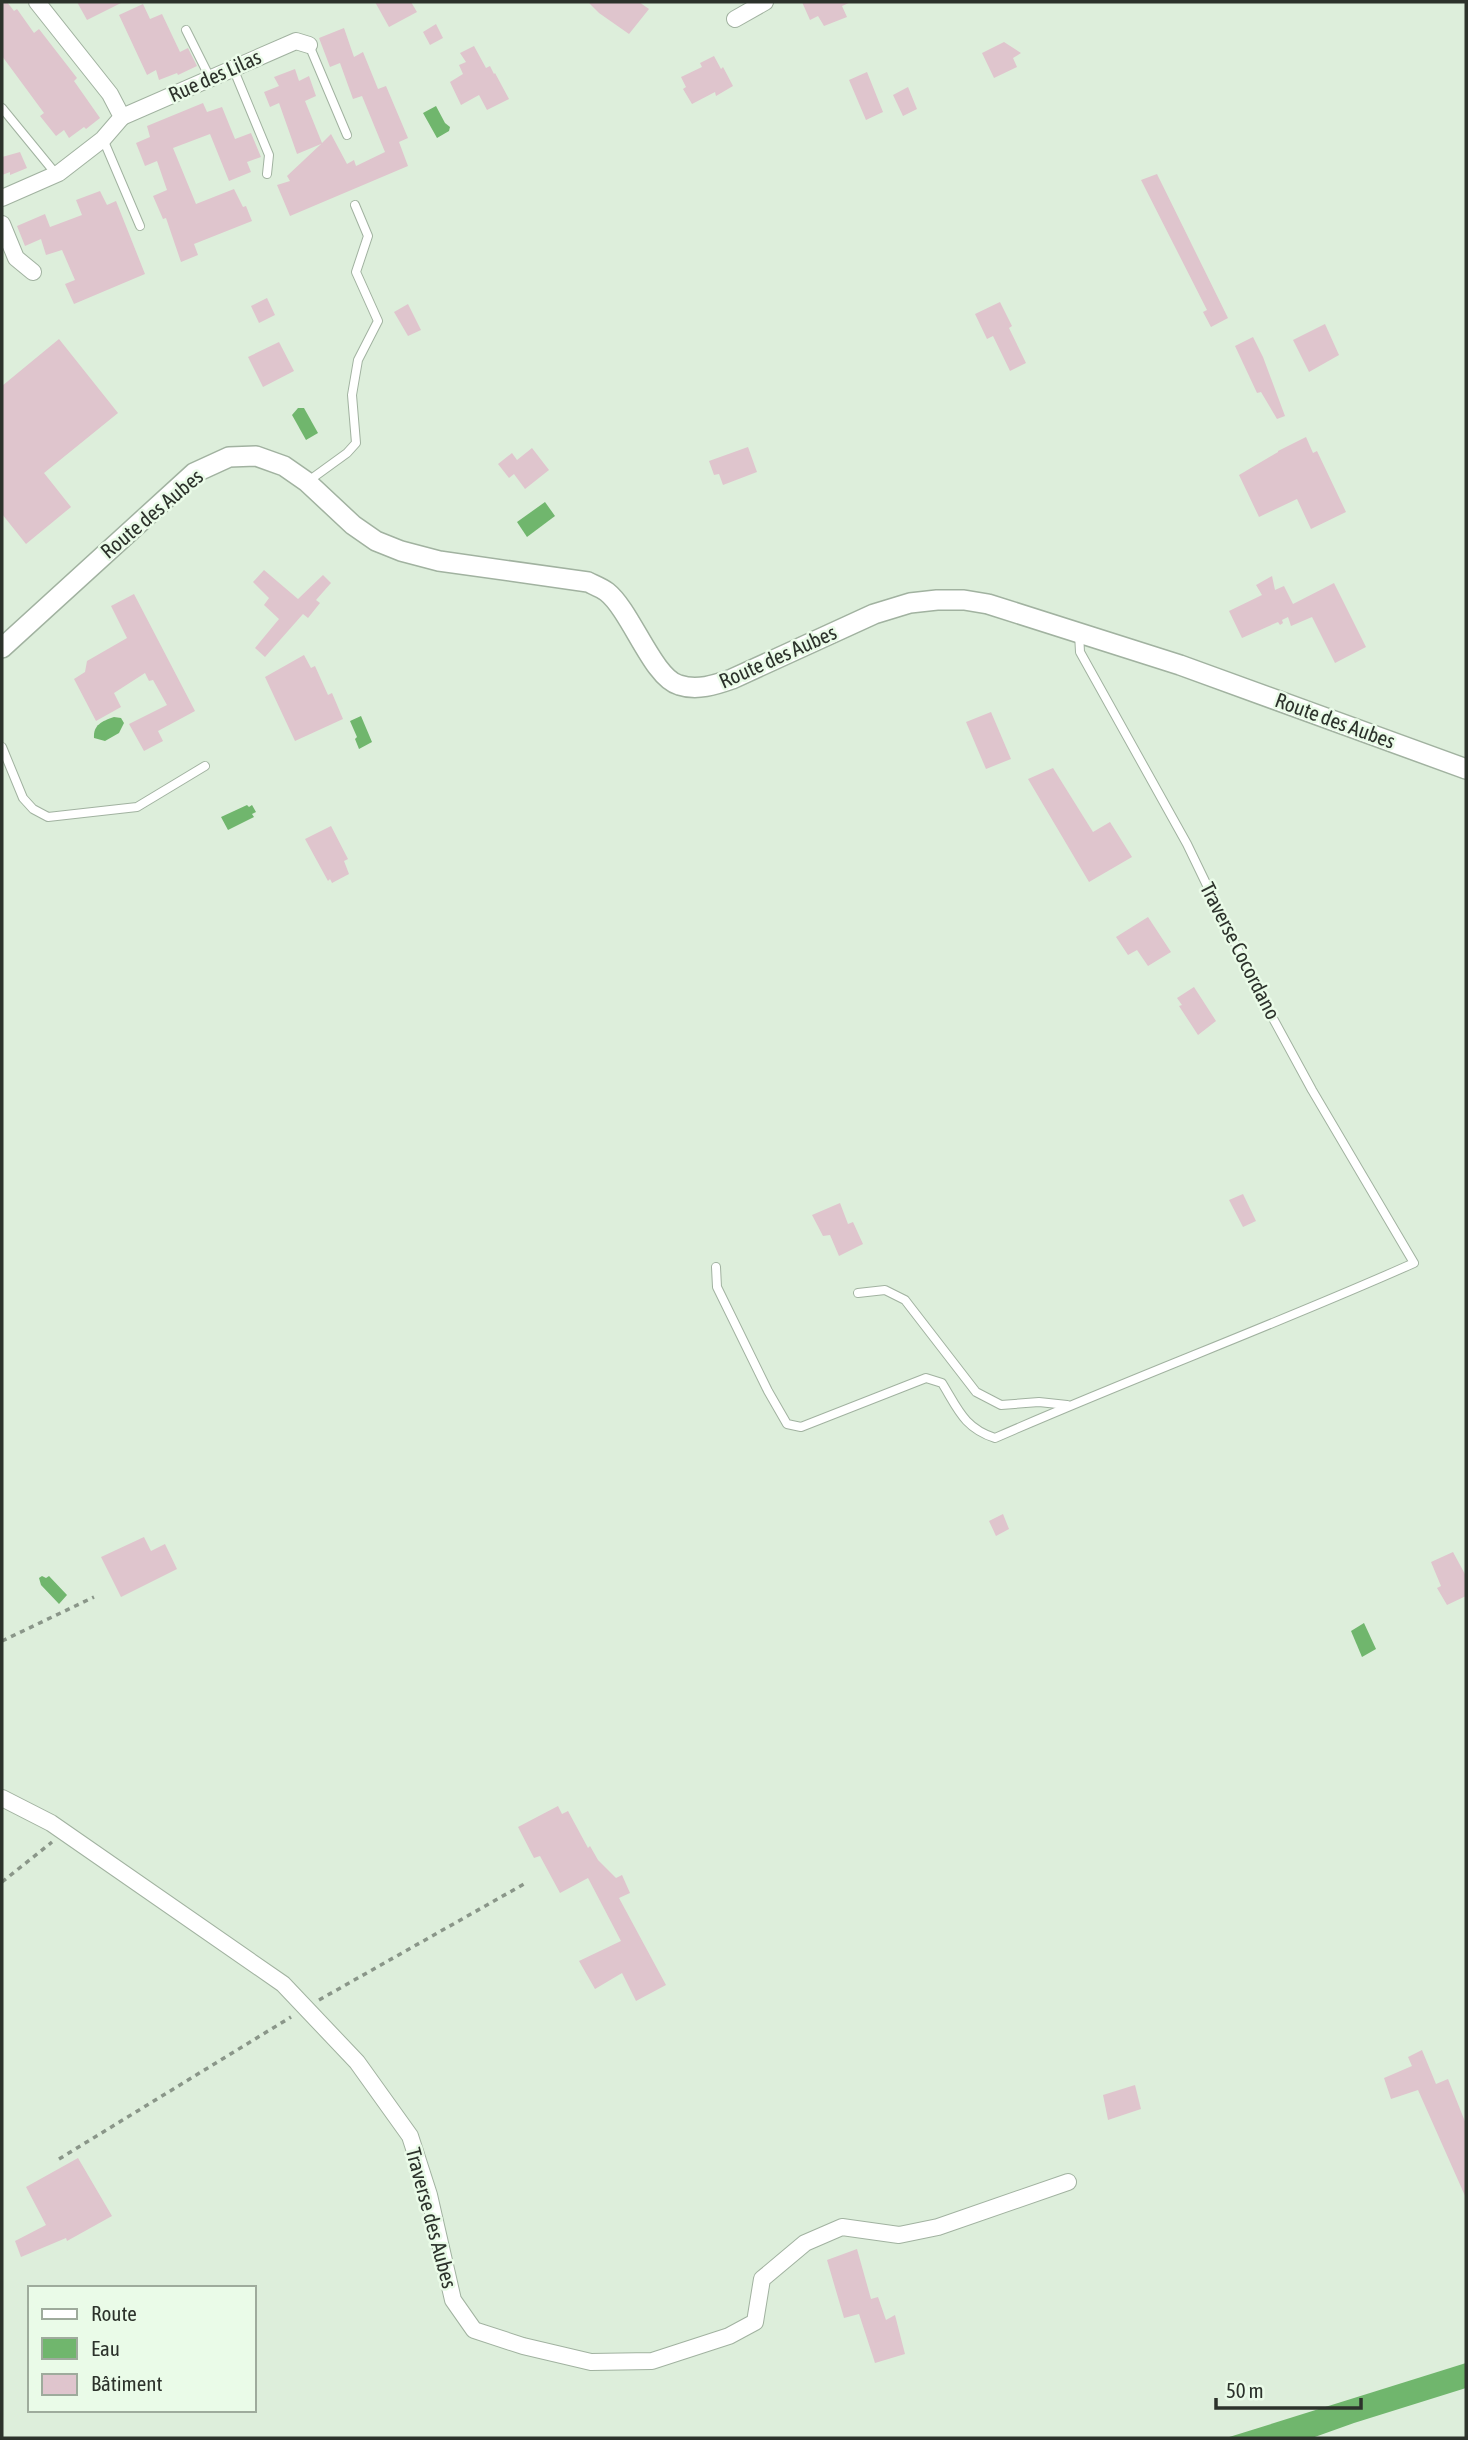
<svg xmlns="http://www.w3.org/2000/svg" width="1468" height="2440" viewBox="0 0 1468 2440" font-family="'Asap Condensed',sans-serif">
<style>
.water{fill:#70b66d}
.building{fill:#dfc5cd}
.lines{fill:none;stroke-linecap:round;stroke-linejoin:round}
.service-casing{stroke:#a1b2a0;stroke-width:10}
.minor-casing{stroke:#a1b2a0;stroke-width:18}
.tertiary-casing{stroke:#a1b2a0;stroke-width:22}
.path{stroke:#8a9689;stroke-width:3.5;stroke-dasharray:5 5;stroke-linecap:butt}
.service{stroke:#fff;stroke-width:8}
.minor{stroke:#fff;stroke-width:16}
.tertiary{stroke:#fff;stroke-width:19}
.labels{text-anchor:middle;stroke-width:5;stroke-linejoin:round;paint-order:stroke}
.street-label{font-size:21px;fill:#2c322b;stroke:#eafbe8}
</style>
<rect width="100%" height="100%" fill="#ddeedb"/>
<g class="water">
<polygon points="436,106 445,123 450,127 449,131 437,138 423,113"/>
<polygon points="298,408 304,408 318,433 306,440 292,415"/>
<polygon points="545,502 555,516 527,537 517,522"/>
<polygon points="361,716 372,742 359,749 355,739 357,737 350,721"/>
<path d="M114,717L121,718L124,723L119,733L105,741L94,738C93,725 102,721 114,717Z"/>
<polygon points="247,805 249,807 252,805 256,812 252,814 254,817 228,830 221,817"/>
<polygon points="42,1576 46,1578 49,1576 67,1595 59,1604 41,1585 39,1578"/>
<polygon points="1364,1623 1376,1649 1362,1657 1351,1631"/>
<polygon points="1466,2363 1466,2388 1354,2423 1312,2438 1226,2438"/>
</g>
<g class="building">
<polygon points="2,2 7,2 14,11 17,9 34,33 39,29 77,78 74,81 100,118 86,129 84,127 69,138 64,130 56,136 40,116 44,113 2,56"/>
<polygon points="77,2 123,2 87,20"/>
<polygon points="375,2 411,2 417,12 389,27"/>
<polygon points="588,2 639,2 649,9 629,34 599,13"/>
<polygon points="802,2 851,2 842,6 847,17 824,26 818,16 810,20"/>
<polygon points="143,4 150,19 162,14 180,52 188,48 197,66 178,75 177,73 159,80 156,70 147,75 119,15"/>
<polygon points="436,24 443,38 430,45 423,32"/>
<polygon points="344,28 354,57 363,52 378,89 386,86 408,138 399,142 408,166 290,216 277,185 290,181 287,176 321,144 297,154 279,103 270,107 264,92 279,86 274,77 295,69 299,81 309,76 316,96 305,101 322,143 331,134 347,164 354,160 356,166 385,152 362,96 353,99 340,63 330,67 319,38"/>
<polygon points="1004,42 1021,53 1013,58 1017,67 994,78 982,53"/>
<polygon points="474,46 486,68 490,66 494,74 495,73 509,99 487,110 479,95 461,105 450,82 463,74 459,65 466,62 460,53"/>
<polygon points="714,56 721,69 723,67 733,86 716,96 715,92 692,104 683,89 686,87 681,77 702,67 700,63"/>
<polygon points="867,72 883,112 866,120 849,80"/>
<polygon points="908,87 917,109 903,116 893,95"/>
<polygon points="203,103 207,112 222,107 235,139 251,133 261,157 247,162 251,172 229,181 210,134 173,148 196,204 234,189 243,207 246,206 252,221 194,244 198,255 181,262 166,218 163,219 153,196 167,190 157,161 145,166 136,143 150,137 147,126"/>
<polygon points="20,152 27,168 10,175 10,172 2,175 2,157"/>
<polygon points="1157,174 1228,318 1211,327 1203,312 1207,310 1141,180"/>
<polygon points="100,191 107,205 116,201 145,274 74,304 65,284 75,280 62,250 46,255 41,239 25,246 17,226 45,214 50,227 82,215 76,200"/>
<polygon points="267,298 275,315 259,323 251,306"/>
<polygon points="1000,302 1012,326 1009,328 1026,363 1010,371 993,336 987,339 975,314"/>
<polygon points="408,304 421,330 408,336 394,312"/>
<polygon points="1325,324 1339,355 1309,372 1293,340"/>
<polygon points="1253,337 1263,357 1285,416 1277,419 1261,392 1257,393 1235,346"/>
<polygon points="59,339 118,413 44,473 71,507 26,544 2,514 2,386"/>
<polygon points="279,342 294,371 263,387 248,357"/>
<polygon points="1306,437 1313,453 1317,451 1346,512 1311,529 1297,499 1259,517 1239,475 1278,452 1278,451"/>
<polygon points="748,447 757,472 723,485 719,474 714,475 709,461"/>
<polygon points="532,448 549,470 525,489 514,474 509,478 498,464 512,453 517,460"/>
<polygon points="264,570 298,599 323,575 331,583 316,600 320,603 308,618 303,614 265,657 255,648 279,619 264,605 269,598 253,582"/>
<polygon points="1272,576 1275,590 1284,586 1293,604 1334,583 1366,647 1335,663 1312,617 1291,626 1288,617 1282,620 1283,623 1280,625 1278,622 1242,638 1229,611 1262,595 1256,585"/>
<polygon points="134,594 195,711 158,731 163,741 144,751 129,724 167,705 153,680 149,681 145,673 114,693 121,707 96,721 74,679 85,672 87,661 127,638 111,606"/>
<polygon points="304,655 311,668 315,666 328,695 332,693 343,719 295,741 265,677"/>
<polygon points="991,712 1011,759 986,769 966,722"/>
<polygon points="1053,768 1093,832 1110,822 1132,857 1089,882 1028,779"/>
<polygon points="331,826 348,859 344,861 349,874 332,883 330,879 328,881 305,839"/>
<polygon points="1148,917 1171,952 1148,966 1137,950 1128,955 1116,937"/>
<polygon points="1194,987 1216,1021 1198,1035 1179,1006 1182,1005 1177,998"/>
<polygon points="1243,1194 1256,1221 1243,1227 1229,1200"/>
<polygon points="840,1203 848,1224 853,1222 863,1244 839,1256 830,1235 823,1236 812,1215"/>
<polygon points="1003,1514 1009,1529 996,1536 989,1521"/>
<polygon points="144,1537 151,1551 165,1544 177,1569 121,1597 101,1557"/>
<polygon points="1453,1552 1466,1576 1466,1596 1447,1605 1437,1588 1441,1586 1431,1562"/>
<polygon points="558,1806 562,1814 568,1811 588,1848 590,1846 598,1860 616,1878 622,1875 630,1893 619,1898 666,1985 636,2001 622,1973 595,1989 579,1961 621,1941 588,1878 560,1893 540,1856 534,1858 518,1827"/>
<polygon points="1422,2050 1436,2084 1448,2079 1466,2124 1466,2198 1418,2090 1391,2099 1384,2078 1412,2066 1408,2057"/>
<polygon points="1135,2085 1141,2109 1108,2120 1103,2095"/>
<polygon points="78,2158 112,2216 67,2241 66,2238 21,2257 15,2241 46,2225 26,2187"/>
<polygon points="857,2249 871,2299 878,2297 886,2320 895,2315 905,2354 875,2363 859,2314 844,2318 827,2260"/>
</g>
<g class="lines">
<g class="service-casing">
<g id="service">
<polyline points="186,30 210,78"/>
<polyline points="309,45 347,135"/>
<polyline points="233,68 269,155 267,174"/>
<polyline points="2,108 56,174"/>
<polyline points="103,139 140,226"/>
<polyline points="307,482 347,453 356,443 352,395 358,360 378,321 356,272 368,236 355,205"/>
<polyline points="2,747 23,798 33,809 48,817 137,807 205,766"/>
<path d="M716,1267L717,1287L768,1391L787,1424L801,1427L926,1378L942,1383C958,1409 964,1428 995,1438C1134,1377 1275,1325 1414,1263L1312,1090L1257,989L1187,844L1080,652L1079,633"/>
<polyline points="858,1293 885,1290 905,1300 976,1392 1001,1405 1039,1402 1067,1405"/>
</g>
</g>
<g class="minor-casing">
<g id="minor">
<polyline points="735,19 765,2"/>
<polyline points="122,117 296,41 309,45"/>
<polyline points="2,198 59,173 103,139 122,117 110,94 37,2"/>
<polyline points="2,224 16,258 33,272"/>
<polyline points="2,1798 51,1823 283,1984 357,2062 410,2136 429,2195 453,2300 474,2330 523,2346 591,2362 652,2361 729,2336 755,2322 762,2279 805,2243 842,2227 899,2235 938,2227 1068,2182"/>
</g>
</g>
<g class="tertiary-casing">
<path id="tertiary" d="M2,648L194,473L229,457L256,456L284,466L307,482L353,525L376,541L401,551L439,561L588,582C594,585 602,588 607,592C631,611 653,678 679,685C697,691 715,685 732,679L874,614L910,603L937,600H964L988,604L1180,665L1466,769"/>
</g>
<g class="path">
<polyline points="2,1641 94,1597"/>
<polyline points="2,1882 52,1842"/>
<polyline points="319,2000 524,1884"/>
<polyline points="59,2159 291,2017"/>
</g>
<use href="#service" class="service"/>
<use href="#minor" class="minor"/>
<use href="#tertiary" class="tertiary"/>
</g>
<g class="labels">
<g class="street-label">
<text transform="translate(215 76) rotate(-24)" y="7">Rue des Lilas</text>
<text transform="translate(152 514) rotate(-40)" y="7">Route des Aubes</text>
<text transform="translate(778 657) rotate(-24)" y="7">Route des Aubes</text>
<text transform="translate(1335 721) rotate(20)" y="7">Route des Aubes</text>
<text transform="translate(1240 951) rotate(63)" y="7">Traverse Cocordano</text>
<text transform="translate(431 2218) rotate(75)" y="7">Traverse des Aubes</text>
</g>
</g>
<rect width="1468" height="2440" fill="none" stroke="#2c322b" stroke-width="7"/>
<rect x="28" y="2286" width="228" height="126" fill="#eafbe8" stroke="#9eab9c" stroke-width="2"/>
<rect x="42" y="2309" width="35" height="10" fill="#ffffff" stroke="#9eab9c" stroke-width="2"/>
<text x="91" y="2321" font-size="21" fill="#2c322b">Route</text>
<rect x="42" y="2338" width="35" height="21" fill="#70b66d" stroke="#9eab9c" stroke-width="2"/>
<text x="91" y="2356" font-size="21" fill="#2c322b">Eau</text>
<rect x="42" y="2374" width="35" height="21" fill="#dfc5cd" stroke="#9eab9c" stroke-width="2"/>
<text x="91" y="2391" font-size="21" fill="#2c322b">Bâtiment</text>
<path d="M1216 2398v10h145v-10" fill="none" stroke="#2c322b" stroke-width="3.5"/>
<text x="1226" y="2398" font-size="21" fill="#2c322b" stroke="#eafbe8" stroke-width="5" paint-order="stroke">50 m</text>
</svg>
